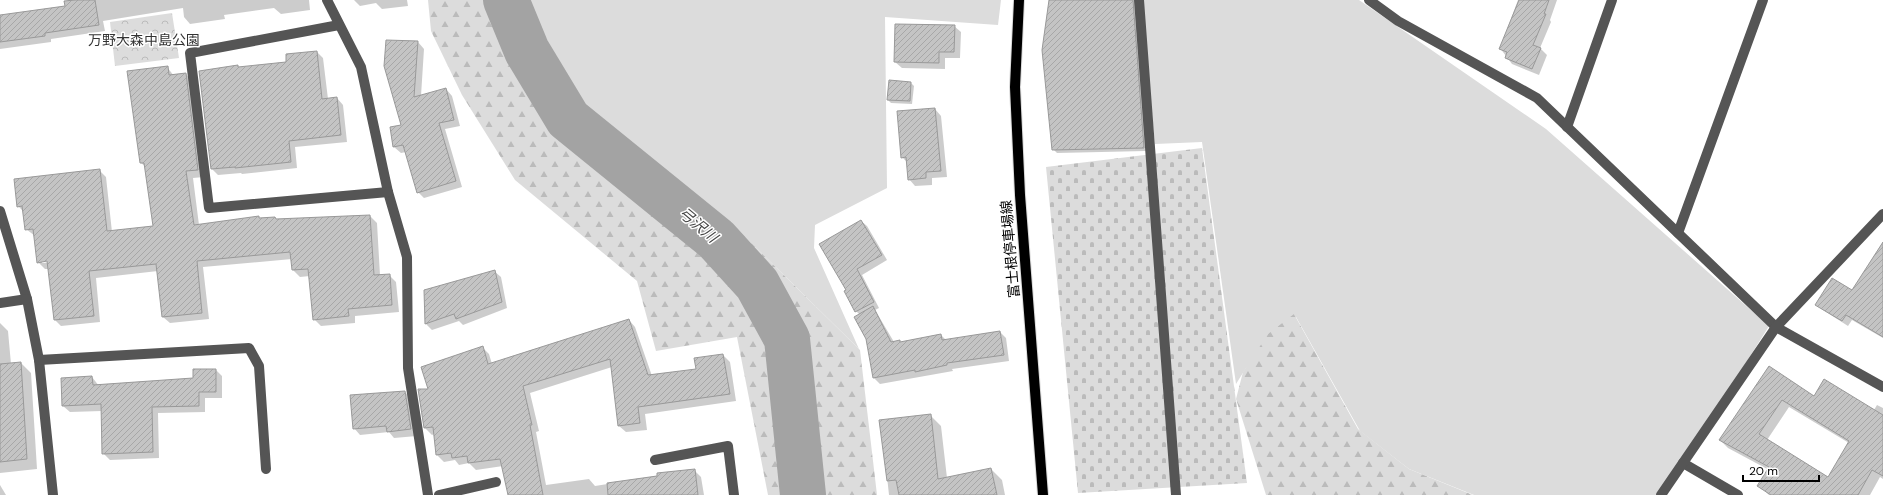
<svg xmlns="http://www.w3.org/2000/svg" width="1883" height="495" viewBox="0 0 1883 495" font-family="'DM Sans','Noto Sans JP',sans-serif">
<style>
.grass{fill:#dcdcdc}
.forest{fill:url(#forest-firs)}
.cemetery{fill:url(#cemetery-stones)}
.park{fill:url(#park-crowns)}
.shadow{fill:#0003;fill-rule:evenodd}
.lines{fill:none;stroke-linecap:round;stroke-linejoin:round}
.river{stroke:#a3a3a3;stroke-width:46}
.building{fill:url(#building-hatch);stroke:#999;fill-rule:evenodd}
.major-casing{stroke:#dbdbdb;stroke-width:12}
.minor{stroke:#555;stroke-width:10}
.major{stroke:#000;stroke-width:10}
.labels{text-anchor:middle;stroke-width:3;stroke-linejoin:round;paint-order:stroke}
.park-label{font-size:14px;fill:#333;stroke:#fff}
.street-label{font-size:14px;fill:#000;stroke:#fff}
.water-label{font-size:15px;font-style:italic;fill:#444;stroke:#fff}
</style>
<defs>
<pattern id="forest-firs" width="22" height="20" patternUnits="userSpaceOnUse"><rect width="22" height="20" fill="#dcdcdc"/><path d="M5 1l3.5 6h-7zM16 11l3.5 6h-7z" fill="#bbb"/></pattern>
<pattern id="cemetery-stones" width="16" height="16" patternUnits="userSpaceOnUse"><rect width="16" height="16" fill="#dcdcdc"/><path d="M2 7V4a2 2 0 0 1 4 0v3zM10 15v-3a2 2 0 0 1 4 0v3z" fill="#bbb"/></pattern>
<pattern id="park-crowns" width="20" height="18" patternUnits="userSpaceOnUse"><rect width="20" height="18" fill="#dcdcdc"/><path d="M2 6a3 3 0 1 1 6 0M12 15a3 3 0 1 1 6 0" fill="none" stroke="#bbb"/></pattern>
<pattern id="building-hatch" width="6" height="6" patternUnits="userSpaceOnUse"><rect width="6" height="6" fill="#c4c4c4"/><path d="M-1 1l2-2M0 6l6-6M5 7l2-2" fill="none" stroke="#a7a7a7"/></pattern>
</defs>
<rect width="100%" height="100%" fill="#fff"/>
<g class="grass">
<polygon points="524,0 1001,0 998,25 885,17 887,188 815,225 814,248 859,349 737,229 591,116"/>
<polygon points="1141,0 1359,0 1546,129 1769,326 1683,463 1666,495 1474,495 1409,469 1360,431 1296,317 1246,368 1236,384 1202,142 1155,144"/>
</g>
<g class="forest">
<polygon points="428,0 524,0 591,116 737,229 860,350 877,495 768,495 737,337 656,351 637,281 515,180 462,95 431,31"/>
<polygon points="1294,314 1358,429 1409,469 1473,495 1266,495 1236,399 1243,372 1268,334"/>
</g>
<polygon class="cemetery" points="1202,148 1247,483 1078,493 1046,167"/>
<polygon class="park" points="172,13 179,58 115,66 110,22"/>
<g class="shadow">
<polygon points="68,0 309,0 310,10 281,14 274,8 224,15 225,19 190,24 184,17 183,8 103,21 105,31 51,39 51,42 0,49 0,16 66,7"/>
<polygon points="354,0 407,0 408,6 382,9 376,3 360,6"/>
<polygon points="1050,0 1136,0 1146,151 1057,153 1053,149"/>
<polygon points="1518,0 1557,0 1550,20 1551,22 1540,48 1547,55 1539,75 1512,64 1500,48"/>
<polygon points="954,26 961,32 960,58 945,58 945,69 902,68 895,62"/>
<polygon points="418,42 424,49 421,96 446,89 452,96 460,126 445,129 462,187 424,198 418,192 406,152 401,153 394,147 391,128 402,126"/>
<polygon points="317,52 323,58 328,99 337,98 343,105 347,142 295,147 297,168 242,174 241,173 218,175 212,169 237,66 239,68 288,63"/>
<path d="M167,67L174,76L186,74L192,81L204,177L193,178L199,225L259,217L260,219L275,218L277,220L370,216L377,223L380,275H389L396,282L399,312L355,316V323L321,326L314,319L310,276L300,277L293,270L292,259L203,267L209,319L170,323L163,317L158,271L96,278L100,322L61,326L55,320L49,269H45L38,262L35,236L26,229L24,212L18,206L99,170L106,177L112,232L154,227L146,167L141,163ZM52,260L53,262L42,263V261Z"/>
<polygon points="911,83 914,86 912,104 891,103 888,100"/>
<polygon points="935,109 941,116 947,177 932,178 932,185 915,186 909,179 908,163 902,157"/>
<polygon points="861,221 867,226 887,260 862,275 879,308 875,310 894,342 899,341 901,343 941,335 946,340 1000,332 1006,338 1009,361 952,369 953,371 880,384 874,378 867,339 860,315 856,311 847,291"/>
<polygon points="1883,242 1883,338 1852,320 1848,326 1823,310 1817,305 1852,291"/>
<polygon points="494,271 501,277 507,308 463,325 459,321 432,330 426,324 425,291"/>
<polygon points="629,320 635,327 652,376 697,370 723,355 730,362 736,401 645,414 647,430 626,432 619,426 612,367 530,393 539,431 536,432 546,485 589,479 595,486 694,470 701,477 704,495 509,495 503,466 476,470 469,463 459,465 455,460 444,462 437,455 434,434 432,435 425,428 430,389 482,347 489,354 492,364"/>
<polygon points="0,323 8,331 11,364 21,363 31,373 37,469 0,473"/>
<path d="M1769,367L1815,397L1874,410L1877,405L1883,408V479L1880,477L1870,495H1769L1759,486L1769,470L1728,448L1720,440ZM1789,407L1849,443L1828,479L1767,440Z"/>
<polygon points="216,370 222,376 222,398 205,398 205,412 158,413 159,458 110,460 103,453 102,411 70,412 63,406 92,377 99,386 194,379"/>
<polygon points="405,392 411,398 417,436 394,438 389,432 360,435 354,428"/>
<polygon points="930,415 941,426 947,478 991,469 1002,480 1005,495 889,495 881,421"/>
<polygon points="0,485 6,495 0,495"/>
</g>
<g class="lines">
<polyline class="river" points="506,0 527,51 568,119 716,239 757,284 787,339 803,495"/>
</g>
<g class="building">
<polygon points="75,0 95,0 99,25 45,33 45,36 0,42 0,15 65,6 64,1"/>
<polygon points="1049,0 1133,0 1144,148 1052,150 1042,50"/>
<polygon points="1519,0 1549,0 1544,14 1546,14 1533,45 1541,48 1532,69 1505,58 1507,52 1499,49"/>
<polygon points="895,24 955,25 954,52 939,52 939,63 894,62"/>
<polygon points="386,40 418,41 414,97 446,88 454,120 439,123 456,181 417,193 403,145 393,147 390,127 401,125 384,66"/>
<polygon points="317,51 322,99 337,97 341,135 289,141 291,162 235,168 235,167 211,169 199,71 238,65 238,67 286,62 286,54"/>
<polygon points="168,66 169,75 186,73 198,170 186,171 194,225 259,216 259,218 275,217 276,219 370,215 374,275 390,274 392,305 348,309 349,316 313,320 308,269 292,270 290,252 197,261 202,313 162,317 156,264 89,271 94,316 54,320 47,261 37,263 33,229 25,230 22,206 17,207 14,179 100,169 107,231 153,226 144,163 140,163 127,71"/>
<polygon points="889,80 911,82 910,101 887,100"/>
<polygon points="935,108 941,171 926,172 926,178 908,180 906,157 901,158 897,111"/>
<polygon points="861,220 882,255 857,269 874,302 855,312 844,291 846,290 819,244"/>
<polygon points="1883,242 1883,337 1846,315 1842,321 1815,305 1832,278 1852,290"/>
<polygon points="495,270 502,302 456,319 454,314 425,324 424,290"/>
<polygon points="873,306 891,342 900,340 900,342 941,334 942,340 1000,331 1004,355 947,363 947,365 915,372 915,370 873,378 866,339 854,317"/>
<polygon points="629,319 648,375 696,369 694,358 723,354 730,394 638,407 640,423 618,426 610,359 523,386 532,425 530,425 543,495 508,495 500,459 468,463 467,456 452,458 451,453 436,455 433,427 424,428 418,389 428,389 421,367 483,346 488,364"/>
<polygon points="21,362 27,459 0,462 0,364"/>
<path d="M1769,366L1814,396L1824,379L1883,415V476L1872,470L1858,495H1771L1757,486L1769,467L1719,440ZM1782,400L1849,441L1828,477L1759,434Z"/>
<polygon points="193,369 216,369 216,392 199,392 199,406 152,407 153,452 102,454 101,404 62,406 61,378 92,376 93,385 193,378"/>
<polygon points="405,391 411,429 387,432 386,426 353,429 350,395"/>
<polygon points="931,414 938,479 991,468 997,495 899,495 896,480 887,481 879,420"/>
<polygon points="695,469 698,495 608,495 607,483 657,476 657,473"/>
</g>
<g class="lines">
<g class="major-casing">
<polyline id="major" points="1019,0 1015,87 1020,195 1043,495"/>
</g>
<g class="minor">
<polyline points="327,0 361,67 388,192 407,257 408,368 428,495"/>
<polyline points="1139,0 1176,495"/>
<polyline points="1369,0 1398,21 1537,98 1776,327 1883,387"/>
<polyline points="339,25 190,53 209,208 388,192"/>
<polyline points="1567,127 1612,0"/>
<polyline points="0,211 27,299 39,360 53,495"/>
<polyline points="1678,233 1763,0"/>
<polyline points="0,303 27,299"/>
<polyline points="39,360 249,348 259,366 266,469"/>
<polyline points="655,460 728,446 734,495"/>
<polyline points="1683,463 1738,495"/>
<polyline points="439,495 496,482"/>
<polyline points="1661,495 1776,327 1883,214"/>
</g>
<use href="#major" class="major"/>
</g>
<g class="labels">
<g class="park-label">
<text x="144" y="45">万野大森中島公園</text>
</g>
<g class="street-label">
<text transform="translate(1010 249) rotate(-95)" y="5">富士根停車場線</text>
</g>
<g class="water-label">
<text transform="translate(698 225) rotate(40)" y="5">弓沢川</text>
</g>
</g>
<path d="M1743 475v6h76v-6" fill="none" stroke="#000000" stroke-width="2"/>
<text x="1749" y="475" font-size="12" fill="#000000" stroke="#ffffff" stroke-width="3" paint-order="stroke">20 m</text>
</svg>
